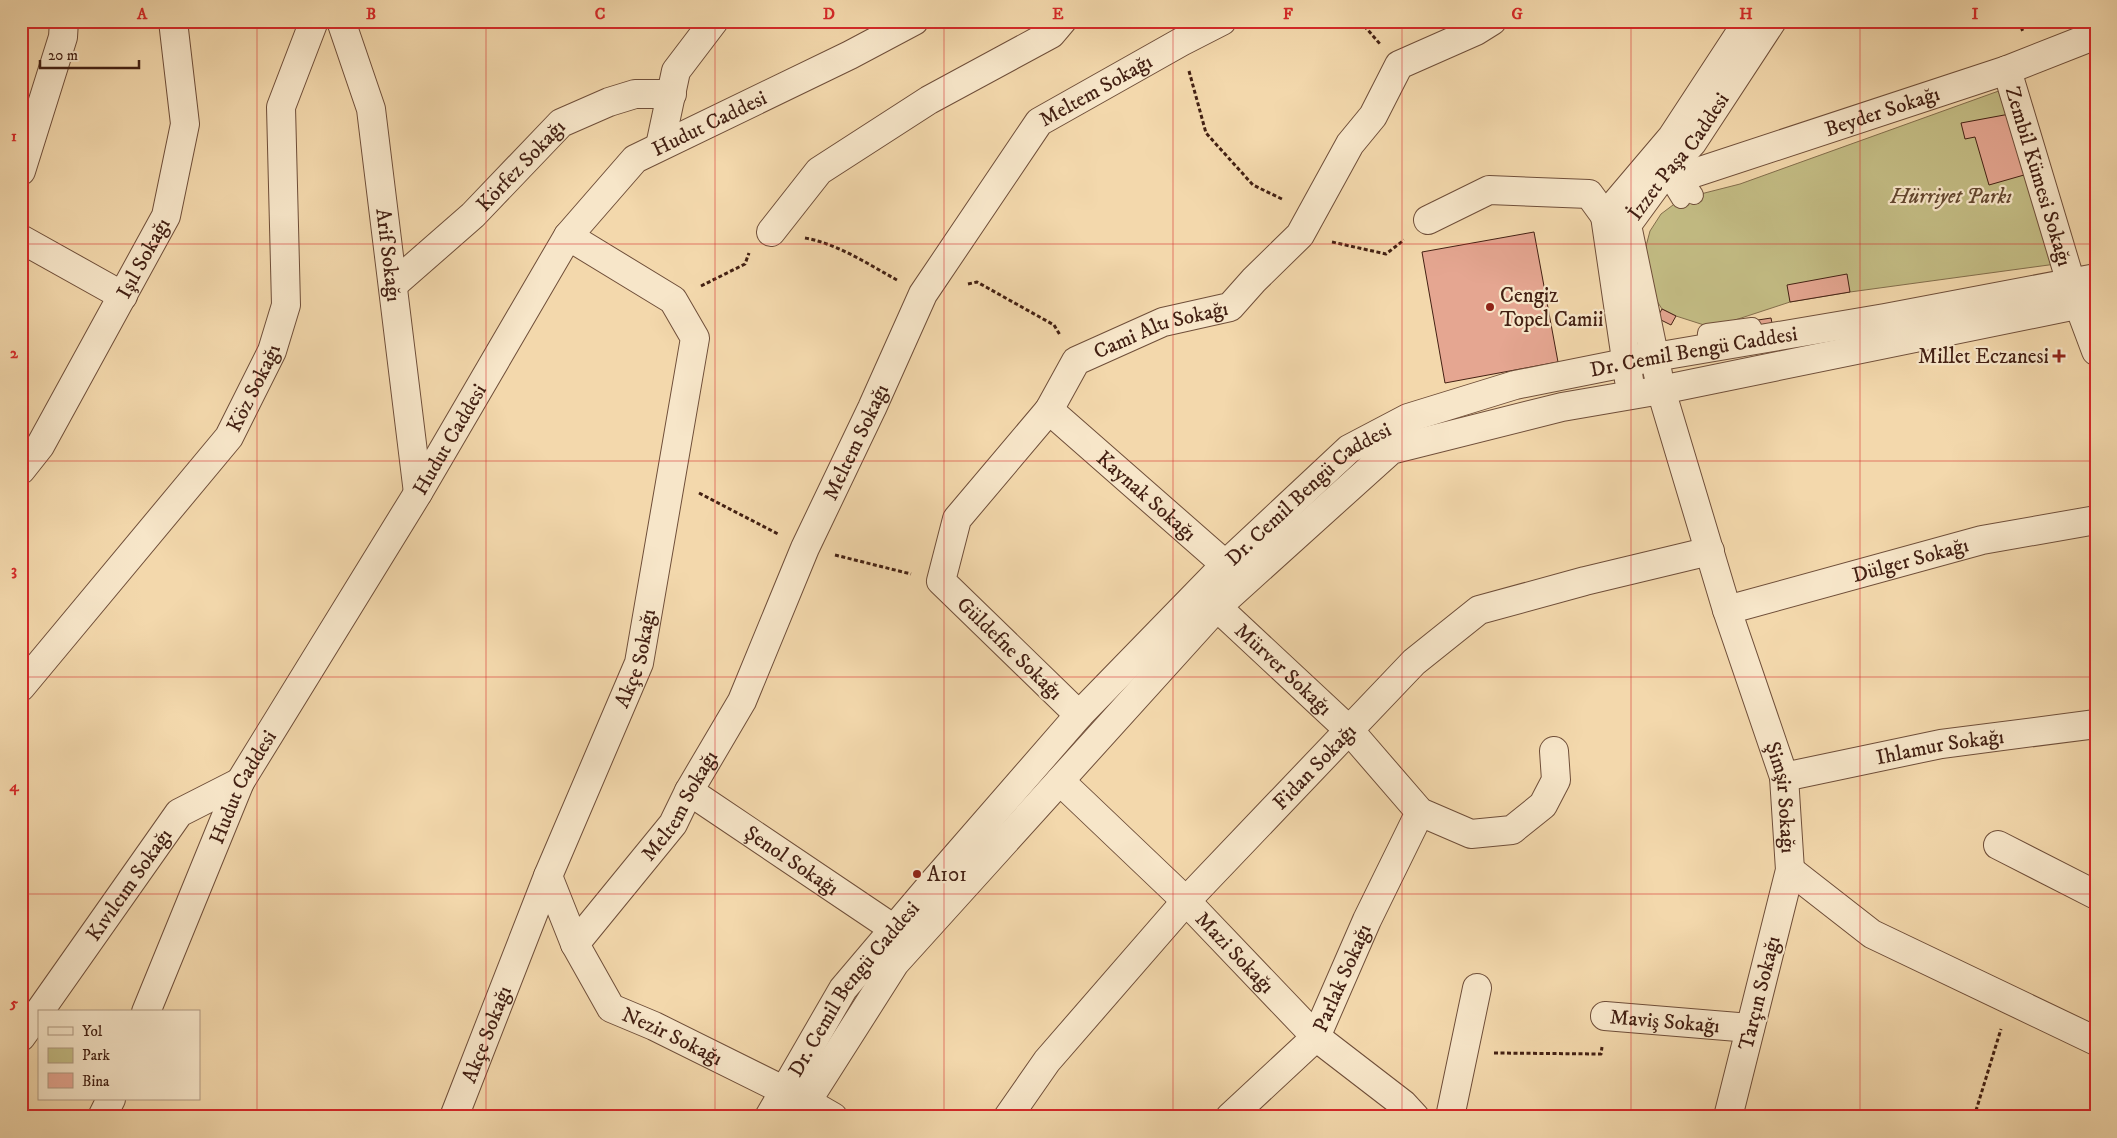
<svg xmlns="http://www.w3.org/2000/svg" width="2117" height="1138" viewBox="0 0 2117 1138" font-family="'IM FELL DW Pica',serif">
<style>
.green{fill:#c3bc84;stroke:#836e4c}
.building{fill:#e5a691;stroke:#432013}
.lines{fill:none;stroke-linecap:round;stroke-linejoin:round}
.service-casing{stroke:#6f4e39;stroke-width:20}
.minor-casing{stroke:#6f4e39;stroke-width:30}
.tertiary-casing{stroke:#6f4e39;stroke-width:30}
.path{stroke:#432013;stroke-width:3;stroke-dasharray:4 2.5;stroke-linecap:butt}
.service{stroke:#f7e6c9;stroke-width:18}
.minor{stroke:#f7e6c9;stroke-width:28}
.tertiary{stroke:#f7e6c9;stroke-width:28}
.grid{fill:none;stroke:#d62828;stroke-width:1;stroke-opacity:0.55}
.poi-dot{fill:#8f2418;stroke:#f7e6c9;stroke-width:2}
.labels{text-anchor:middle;stroke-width:4.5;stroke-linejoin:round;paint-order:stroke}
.street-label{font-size:21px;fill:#432013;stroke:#f7e6c9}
.park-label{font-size:21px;font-style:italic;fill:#63472f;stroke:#f7e6c9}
.poi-label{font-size:21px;fill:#432013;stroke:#f7e6c9;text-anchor:start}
.neatline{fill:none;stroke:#d62828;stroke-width:2}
.grid-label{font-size:16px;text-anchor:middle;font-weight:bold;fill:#d62828}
</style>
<rect width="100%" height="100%" fill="#f3d8ac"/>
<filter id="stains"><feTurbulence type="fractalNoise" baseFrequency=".004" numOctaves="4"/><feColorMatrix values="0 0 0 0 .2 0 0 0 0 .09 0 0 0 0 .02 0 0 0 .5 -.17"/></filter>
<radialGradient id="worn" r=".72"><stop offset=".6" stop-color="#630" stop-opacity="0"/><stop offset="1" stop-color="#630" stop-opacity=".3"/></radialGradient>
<polygon class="green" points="2007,88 2056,264 1850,292 1790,302 1732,321 1704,325 1676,316 1662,309 1648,287 1645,250 1650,231 1661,214 1681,199 1740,184"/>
<g class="building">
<polygon points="2015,113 2031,173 1989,185 1975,137 1965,139 1961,123"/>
<polygon points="1534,232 1558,362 1445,383 1422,252"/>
<polygon points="1847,274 1850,292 1790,302 1787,285"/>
<polygon points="1662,309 1676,316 1671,325 1657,318"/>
<polygon points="1771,318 1772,323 1759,325 1758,320"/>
</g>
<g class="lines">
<g class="service-casing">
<g id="service">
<polyline points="1665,173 1681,199"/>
<polyline points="1682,177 1694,195"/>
<polyline points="1706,348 1707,333 1752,327 1753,329"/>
</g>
</g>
<g class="minor-casing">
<g id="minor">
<path id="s1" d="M2007,70L2071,283"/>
<polyline points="660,146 676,71 714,21"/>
<polyline points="21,171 63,37 64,21"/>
<path id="s2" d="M1665,173L1682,177L2007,70L2096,35"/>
<polyline points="1428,220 1489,190 1589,194 1605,216"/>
<polyline points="771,232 819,171 929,100 1051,34 1062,21"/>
<polyline points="21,239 123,296"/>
<path id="s3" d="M393,285L473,215L561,123L609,102L635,94H672"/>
<path id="s4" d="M1661,390L1727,610L1784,777L1790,870L1728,1117"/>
<path id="s5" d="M1049,410L1244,581"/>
<path id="s6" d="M21,470L40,446L166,216L185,124L173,21"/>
<path id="s7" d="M1217,607L1350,731L1420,812L1471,834L1512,830L1543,805L1556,780L1554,751"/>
<path id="s8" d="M1727,610L1982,540L2096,520"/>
<path id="s9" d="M21,687L229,437L272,351L286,305L281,107L314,21"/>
<path id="s10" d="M1079,715L941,581L957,519L1049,410L1076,361L1163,322L1230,307L1254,280L1300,235L1350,144L1373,116L1399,65L1476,31L1492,21"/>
<path id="s11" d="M1784,777L1941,744L2096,724"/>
<path id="s12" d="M1060,781L1186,901L1316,1037L1403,1104L1415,1117"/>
<path id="s13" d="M689,791L894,929"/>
<polyline points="1998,845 2096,895"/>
<polyline points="1790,870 1872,934 2096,1041"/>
<path id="s14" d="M548,876L575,944L611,1008L654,1026L783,1090"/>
<path id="s15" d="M575,944L673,824L689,791L742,701L805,548L872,408L923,294L1039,122L1181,42L1222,21"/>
<path id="s16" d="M39,1012L179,813L240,782"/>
<path id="s17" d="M1605,1016L1750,1028"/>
<polyline points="21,1037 39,1012"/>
<polyline points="807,1102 833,1117"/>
<path id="s18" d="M454,1117L548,876L639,663L695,338L673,300L568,236"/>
<path id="s19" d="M1008,1117L1047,1061L1186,901L1414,662L1479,610L1585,581L1710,551"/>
<path id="s20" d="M1230,1117L1316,1037L1367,920L1420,812"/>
<polyline points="1450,1117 1477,988"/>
</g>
</g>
<g class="tertiary-casing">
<g id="tertiary">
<path id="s21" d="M341,21L371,109L418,493"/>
<polyline points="2072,287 2096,351"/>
<path id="s22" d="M1658,374L1627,225L1665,173L1692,143L1772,21"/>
<polyline points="1629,380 1605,216 1672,137 1748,21"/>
<path id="s23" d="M146,1012L240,782L418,493L568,236L635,159L850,55L914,21"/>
<polyline points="102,1117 111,1099"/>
<path id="s24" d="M769,1117L843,989L932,884L1079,715L1225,565L1349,449L1408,418L1515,385L1655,357L1885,318L2096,278"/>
<polyline points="797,1117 895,963 1217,607 1391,450 1562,407 1661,390 2096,301"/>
</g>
</g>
<g class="path">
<polyline points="1360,21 1380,44"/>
<polyline points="2019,21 2023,32"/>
<polyline points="1189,71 1206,133 1253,185 1284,200"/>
<path d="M805,238C838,244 868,264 897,280"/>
<polyline points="1332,242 1386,254 1404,240"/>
<polyline points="968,284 977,282 1054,325 1060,335"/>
<polyline points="701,286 745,264 749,253"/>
<polyline points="699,493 778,534"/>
<polyline points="835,555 911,574"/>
<polyline points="1494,1053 1601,1054 1602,1047"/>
<polyline points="1974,1117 2001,1029"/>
</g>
<use href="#service" class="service"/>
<use href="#minor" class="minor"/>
<use href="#tertiary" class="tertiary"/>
</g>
<path class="grid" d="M257,21V1117M486,21V1117M715,21V1117M944,21V1117M1173,21V1117M1402,21V1117M1631,21V1117M1860,21V1117M21,244H2096M21,461H2096M21,677H2096M21,894H2096"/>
<g class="poi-dot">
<circle cx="1490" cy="307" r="5"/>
<path d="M2056.5 348.5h5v5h5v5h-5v5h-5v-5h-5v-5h5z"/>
<circle cx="917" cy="874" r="5"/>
</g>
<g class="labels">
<g class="street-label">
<text dy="7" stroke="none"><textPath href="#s15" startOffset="1014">Meltem Sokağı</textPath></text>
<text dy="7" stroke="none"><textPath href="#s2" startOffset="228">Beyder Sokağı</textPath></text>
<text dy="7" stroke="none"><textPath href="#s23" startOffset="1070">Hudut Caddesi</textPath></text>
<text dy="7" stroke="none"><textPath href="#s22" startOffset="238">İzzet Paşa Caddesi</textPath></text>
<text dy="7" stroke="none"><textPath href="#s3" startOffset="175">Körfez Sokağı</textPath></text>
<text dy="7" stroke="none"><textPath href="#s1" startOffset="111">Zembil Kümesi Sokağı</textPath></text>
<text dy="7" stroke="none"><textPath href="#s21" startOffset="240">Arif Sokağı</textPath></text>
<text dy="7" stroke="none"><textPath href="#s6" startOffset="245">Işıl Sokağı</textPath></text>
<text dy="7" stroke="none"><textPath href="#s10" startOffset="546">Cami Altı Sokağı</textPath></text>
<text dy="7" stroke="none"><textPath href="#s24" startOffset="1249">Dr. Cemil Bengü Caddesi</textPath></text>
<text dy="7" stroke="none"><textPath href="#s9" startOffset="380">Köz Sokağı</textPath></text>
<text dy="7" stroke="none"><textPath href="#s23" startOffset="650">Hudut Caddesi</textPath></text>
<text dy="7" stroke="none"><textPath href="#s15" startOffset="579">Meltem Sokağı</textPath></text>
<text dy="7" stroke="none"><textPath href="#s5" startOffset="130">Kaynak Sokağı</textPath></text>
<text dy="7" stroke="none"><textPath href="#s24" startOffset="829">Dr. Cemil Bengü Caddesi</textPath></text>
<text dy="7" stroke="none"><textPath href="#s8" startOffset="190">Dülger Sokağı</textPath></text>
<text transform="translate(1010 648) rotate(44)" y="7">Güldefne Sokağı</text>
<text dy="7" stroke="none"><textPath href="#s18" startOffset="494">Akçe Sokağı</textPath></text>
<text dy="7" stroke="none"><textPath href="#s7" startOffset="91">Mürver Sokağı</textPath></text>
<text dy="7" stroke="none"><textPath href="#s11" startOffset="159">Ihlamur Sokağı</textPath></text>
<text dy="7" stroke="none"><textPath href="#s19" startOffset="466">Fidan Sokağı</textPath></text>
<text dy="7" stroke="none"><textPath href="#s23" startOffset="245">Hudut Caddesi</textPath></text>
<text dy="7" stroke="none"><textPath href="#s4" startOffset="426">Şimşir Sokağı</textPath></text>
<text dy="7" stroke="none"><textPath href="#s15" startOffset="174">Meltem Sokağı</textPath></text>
<text dy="7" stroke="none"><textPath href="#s13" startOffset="124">Şenol Sokağı</textPath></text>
<text dy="7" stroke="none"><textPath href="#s16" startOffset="156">Kıvılcım Sokağı</textPath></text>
<text dy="7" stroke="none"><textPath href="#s12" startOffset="245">Mazi Sokağı</textPath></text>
<text dy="7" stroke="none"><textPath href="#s20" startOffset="182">Parlak Sokağı</textPath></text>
<text dy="7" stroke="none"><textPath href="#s24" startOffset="154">Dr. Cemil Bengü Caddesi</textPath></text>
<text transform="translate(1759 993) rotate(-76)" y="7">Tarçın Sokağı</text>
<text dy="7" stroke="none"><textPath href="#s17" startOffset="60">Maviş Sokağı</textPath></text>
<text dy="7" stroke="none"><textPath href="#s18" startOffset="89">Akçe Sokağı</textPath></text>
<text dy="7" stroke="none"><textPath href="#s14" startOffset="214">Nezir Sokağı</textPath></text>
</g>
<g class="park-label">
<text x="1951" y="203">Hürriyet Parkı</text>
</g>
<g class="poi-label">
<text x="1500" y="302">Cengiz<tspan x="1500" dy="24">Topel Camii</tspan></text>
<text x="2049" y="363" text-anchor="end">Millet Eczanesi</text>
<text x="927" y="881">A101</text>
</g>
</g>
<rect width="2117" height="1138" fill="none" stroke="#f3d8ac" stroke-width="55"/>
<rect x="38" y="1010" width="162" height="90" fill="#f7e6c9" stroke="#af9780"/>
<rect x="48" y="1027" width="25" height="8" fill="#f7e6c9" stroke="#af9780"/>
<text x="82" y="1036" font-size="15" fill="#432013">Yol</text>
<rect x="48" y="1048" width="25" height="15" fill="#c3bc84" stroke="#af9780"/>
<text x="82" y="1060" font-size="15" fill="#432013">Park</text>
<rect x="48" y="1073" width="25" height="15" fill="#e5a691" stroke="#af9780"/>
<text x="82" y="1086" font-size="15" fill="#432013">Bina</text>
<path d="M40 60v8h99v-8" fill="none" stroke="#432013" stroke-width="2.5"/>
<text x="48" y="60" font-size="15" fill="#432013" stroke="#f7e6c9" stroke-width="4" paint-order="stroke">20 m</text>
<rect x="28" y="28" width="2062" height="1082" class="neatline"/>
<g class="grid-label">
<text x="142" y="19">A</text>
<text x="371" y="19">B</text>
<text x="600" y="19">C</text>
<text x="829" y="19">D</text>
<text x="1058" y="19">E</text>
<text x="1288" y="19">F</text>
<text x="1517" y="19">G</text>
<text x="1746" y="19">H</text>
<text x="1975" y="19">I</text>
<text x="14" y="141">1</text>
<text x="14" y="358">2</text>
<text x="14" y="575">3</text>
<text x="14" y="791">4</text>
<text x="14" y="1008">5</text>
</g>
<rect width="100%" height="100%" filter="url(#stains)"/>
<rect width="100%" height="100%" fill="url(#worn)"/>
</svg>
